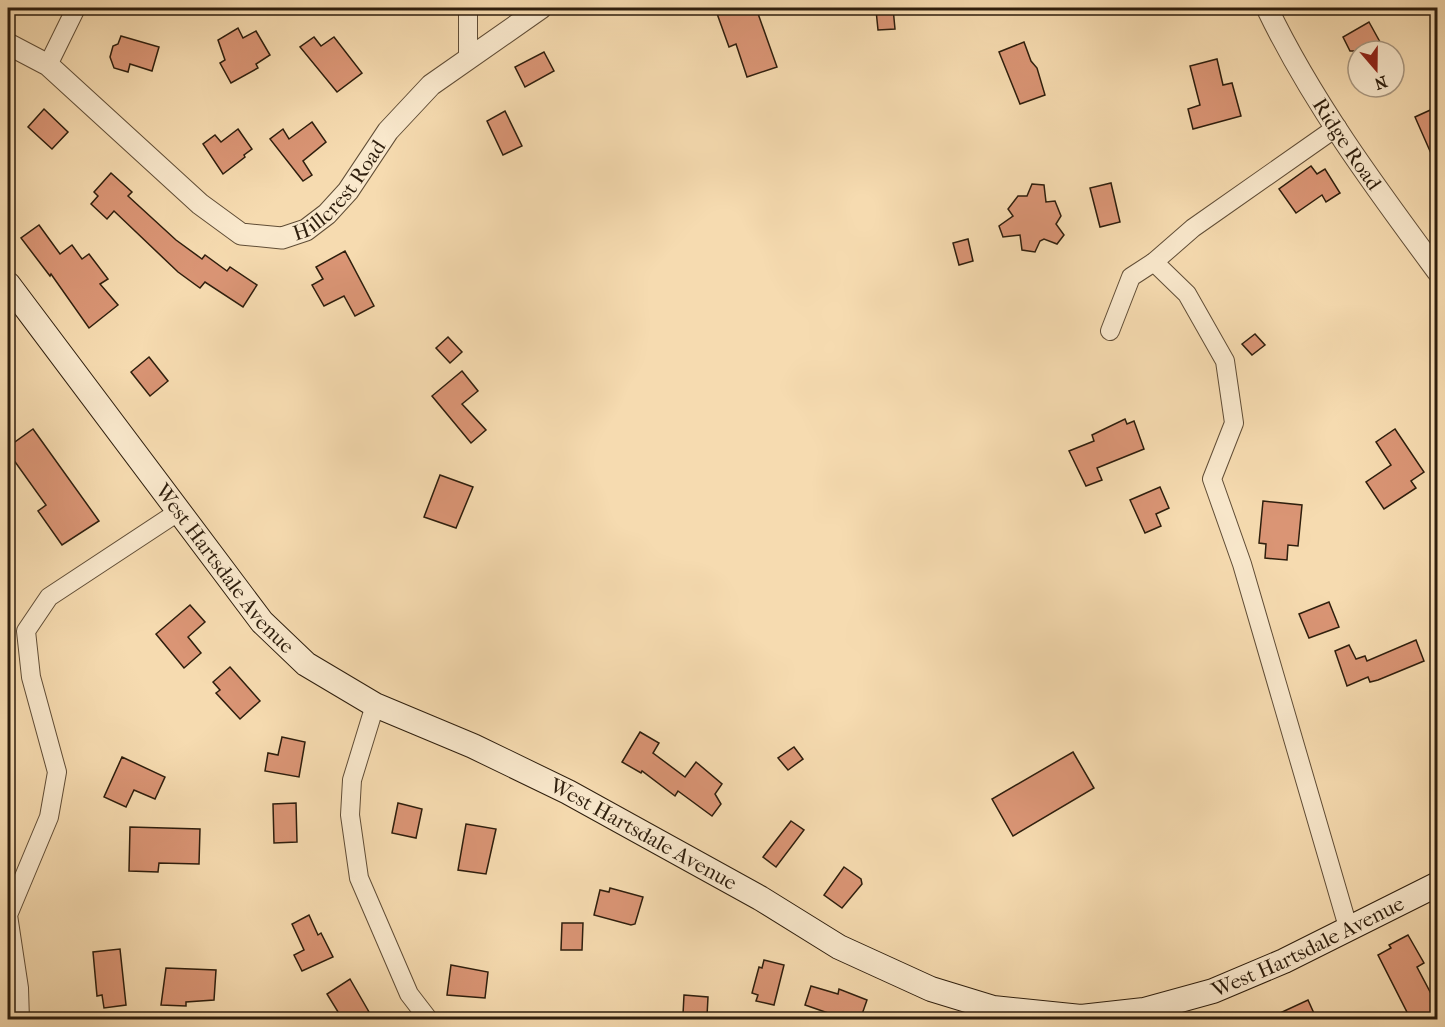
<svg xmlns="http://www.w3.org/2000/svg" width="1445" height="1027" viewBox="0 0 1445 1027" font-family="'IM FELL French Canon',serif">
<style>
.building{fill:#da9575;stroke:#2e1e0d;stroke-width:1.5}
.lines{fill:none;stroke-linecap:round;stroke-linejoin:round}
.minor-casing{stroke:#604d36;stroke-width:20}
.tertiary-casing{stroke:#604d36;stroke-width:23}
.secondary-casing{stroke:#2e1e0d;stroke-width:26}
.minor{stroke:#f9e8cc;stroke-width:18}
.tertiary{stroke:#f9e8cc;stroke-width:21}
.secondary{stroke:#f9e8cc;stroke-width:24}
.labels{text-anchor:middle;stroke-width:6;stroke-linejoin:round;paint-order:stroke}
.street-label{font-size:21px;fill:#2e1e0d;stroke:#f9e8cc}
</style>
<rect width="100%" height="100%" fill="#f6dbb0"/>
<filter id="stains"><feTurbulence type="fractalNoise" baseFrequency=".00333" numOctaves="4"/><feColorMatrix values="0 0 0 0 .2 0 0 0 0 .09 0 0 0 0 .02 0 0 0 .5 -.17"/></filter>
<radialGradient id="worn" r=".72"><stop offset=".6" stop-color="#630" stop-opacity="0"/><stop offset="1" stop-color="#630" stop-opacity=".3"/></radialGradient>
<g class="building">
<polygon points="715,8 756,8 777,67 747,77 736,44 729,47"/>
<polygon points="893,8 895,29 878,30 876,10"/>
<polygon points="1369,22 1385,51 1350,51 1343,37"/>
<polygon points="238,28 243,38 256,31 270,55 256,64 258,68 231,83 220,63 225,60 218,40"/>
<polygon points="121,36 159,47 152,71 130,64 128,72 114,68 110,57 113,46 118,44"/>
<polygon points="314,37 321,46 334,37 362,73 337,92 300,47"/>
<polygon points="1024,42 1031,61 1037,68 1045,95 1020,104 999,52"/>
<polygon points="544,52 554,71 525,87 515,67"/>
<polygon points="1217,59 1223,85 1232,83 1241,116 1193,129 1188,109 1200,105 1190,66"/>
<polygon points="1437,107 1437,167 1415,117"/>
<polygon points="44,109 68,132 52,149 28,127"/>
<polygon points="505,111 522,146 503,155 487,121"/>
<polygon points="312,122 326,142 303,161 312,175 303,181 270,139 283,129 289,139"/>
<polygon points="238,129 252,149 244,155 245,157 223,174 203,144 215,135 221,142"/>
<polygon points="1311,166 1317,174 1325,169 1340,193 1326,202 1322,195 1296,213 1279,189"/>
<polygon points="111,173 132,192 128,196 176,240 202,259 205,255 227,271 230,267 257,285 243,307 205,282 200,288 178,272 114,211 107,219 91,204 98,196 94,192"/>
<polygon points="1111,183 1120,222 1100,227 1090,188"/>
<polygon points="1032,184 1044,185 1046,202 1055,201 1061,216 1056,224 1064,235 1057,244 1044,239 1040,241 1035,252 1022,250 1020,235 1003,237 999,226 1013,216 1008,209 1018,196 1027,196"/>
<polygon points="39,225 60,254 72,245 82,259 89,254 108,279 100,284 118,305 89,328 51,274 50,276 21,238"/>
<polygon points="968,239 973,261 959,265 953,243"/>
<polygon points="345,251 374,306 355,316 344,296 324,306 312,285 323,279 316,267"/>
<polygon points="1255,334 1265,345 1252,355 1242,344"/>
<polygon points="448,337 462,352 450,363 436,348"/>
<polygon points="149,357 168,381 150,396 131,372"/>
<polygon points="462,371 478,391 462,404 486,430 471,443 432,396"/>
<polygon points="1125,419 1127,424 1134,421 1144,449 1097,468 1102,480 1086,486 1069,451 1094,441 1092,435"/>
<polygon points="33,429 99,521 62,545 38,511 46,505 8,452 8,447"/>
<polygon points="1395,429 1424,472 1411,481 1416,488 1384,509 1366,482 1391,465 1376,442"/>
<polygon points="440,475 473,487 456,528 424,517"/>
<polygon points="1160,487 1169,508 1156,514 1161,526 1145,533 1130,500"/>
<polygon points="1263,501 1302,505 1298,546 1288,545 1287,560 1265,558 1266,544 1259,543"/>
<polygon points="1329,602 1339,627 1309,638 1299,614"/>
<polygon points="190,605 205,622 188,637 201,653 184,668 156,634"/>
<polygon points="1416,640 1424,661 1378,680 1370,682 1368,677 1347,686 1335,651 1349,645 1356,659 1365,656 1367,661"/>
<polygon points="230,667 260,701 240,719 216,693 220,690 213,682"/>
<polygon points="640,732 659,743 653,753 685,777 696,762 722,784 715,794 721,804 712,816 678,791 675,796 642,771 641,773 622,762"/>
<polygon points="282,737 305,742 299,777 265,771 268,753 278,755"/>
<polygon points="794,747 803,759 788,770 778,758"/>
<polygon points="1073,752 1094,788 1013,836 992,799"/>
<polygon points="122,757 165,777 155,799 134,790 126,807 104,797"/>
<polygon points="296,803 297,842 274,843 273,804"/>
<polygon points="398,803 422,809 416,838 392,833"/>
<polygon points="791,821 804,830 776,867 763,857"/>
<polygon points="466,824 496,829 486,874 458,870"/>
<polygon points="130,827 200,829 199,864 159,863 158,872 129,871"/>
<polygon points="844,867 861,879 862,884 842,908 824,895"/>
<polygon points="610,888 643,897 635,924 631,925 594,915 600,890 609,892"/>
<polygon points="309,915 318,935 321,933 333,957 302,971 294,955 304,950 292,924"/>
<polygon points="562,923 583,923 582,950 561,950"/>
<polygon points="1408,935 1424,963 1417,967 1437,1005 1437,1015 1428,1020 1411,1020 1378,955 1391,948 1389,945"/>
<polygon points="120,949 126,1005 104,1008 102,995 97,996 93,952"/>
<polygon points="764,960 784,965 774,1005 756,1001 758,995 752,993 759,967 762,968"/>
<polygon points="451,965 488,972 485,998 447,995"/>
<polygon points="166,968 216,970 214,1000 186,1002 186,1006 161,1005"/>
<polygon points="350,979 369,1012 356,1020 343,1020 327,994"/>
<polygon points="811,986 838,994 839,989 867,1000 860,1020 829,1020 831,1014 805,1005"/>
<polygon points="684,995 708,997 707,1016 683,1014"/>
<polygon points="1308,1000 1317,1020 1265,1020"/>
</g>
<g class="lines">
<g class="minor-casing">
<g id="minor">
<polyline points="468,57 468,8"/>
<polyline points="48,65 76,8"/>
<polyline points="1154,262 1187,294 1225,361 1234,423 1212,479 1242,564 1348,927"/>
<polyline points="1110,331 1131,277 1154,262 1193,228 1337,127"/>
<polyline points="375,705 352,780 350,815 359,878 409,994 429,1020"/>
<polyline points="20,1020 19,988 8,915 49,817 57,772 31,677 26,631 49,597 178,512"/>
</g>
</g>
<g class="tertiary-casing">
<g id="tertiary">
<path id="s1" d="M1267,8C1312,102 1376,188 1438,272"/>
<path id="s2" d="M8,44L48,65L200,204L241,234L282,238L306,230L327,214L348,191L388,131L431,85L541,8"/>
</g>
</g>
<g class="secondary-casing">
<g id="secondary">
<path id="s3" d="M8,284L262,622L306,664L375,705L473,746L568,792L760,898L839,947L931,989L993,1008L1081,1017L1144,1010L1213,991L1284,961L1438,884"/>
</g>
</g>
<use href="#minor" class="minor"/>
<use href="#tertiary" class="tertiary"/>
<use href="#secondary" class="secondary"/>
</g>
<g class="labels">
<g class="street-label">
<text dy="7" stroke="none"><textPath href="#s1" startOffset="158">Ridge Road</textPath></text>
<text dy="7" stroke="none"><textPath href="#s2" startOffset="420">Hillcrest Road</textPath></text>
<text dy="7" stroke="none"><textPath href="#s3" startOffset="358">West Hartsdale Avenue</textPath></text>
<text dy="7" stroke="none"><textPath href="#s3" startOffset="862">West Hartsdale Avenue</textPath></text>
<text dy="7" stroke="none"><textPath href="#s3" startOffset="1582">West Hartsdale Avenue</textPath></text>
</g>
</g>
<rect width="1445" height="1027" fill="none" stroke="#f6dbb0" stroke-width="30"/>
<rect x="9" y="9" width="1427" height="1009" fill="none" stroke="#2e1e0d" stroke-width="3"/>
<rect x="15" y="15" width="1415" height="997" fill="none" stroke="#2e1e0d" stroke-width="1.5"/>
<g transform="translate(1376 69) rotate(160)"><circle r="28" fill="#f9e8cc" stroke="#a89780" stroke-width="1.5"/>
<path d="M0-4.5L10 22L0 15L-10 22Z" fill="#8f2418"/>
<text y="-9" font-size="16" font-weight="bold" text-anchor="middle" fill="#2e1e0d">N</text>
</g>
<rect width="100%" height="100%" filter="url(#stains)"/>
<rect width="100%" height="100%" fill="url(#worn)"/>
</svg>
